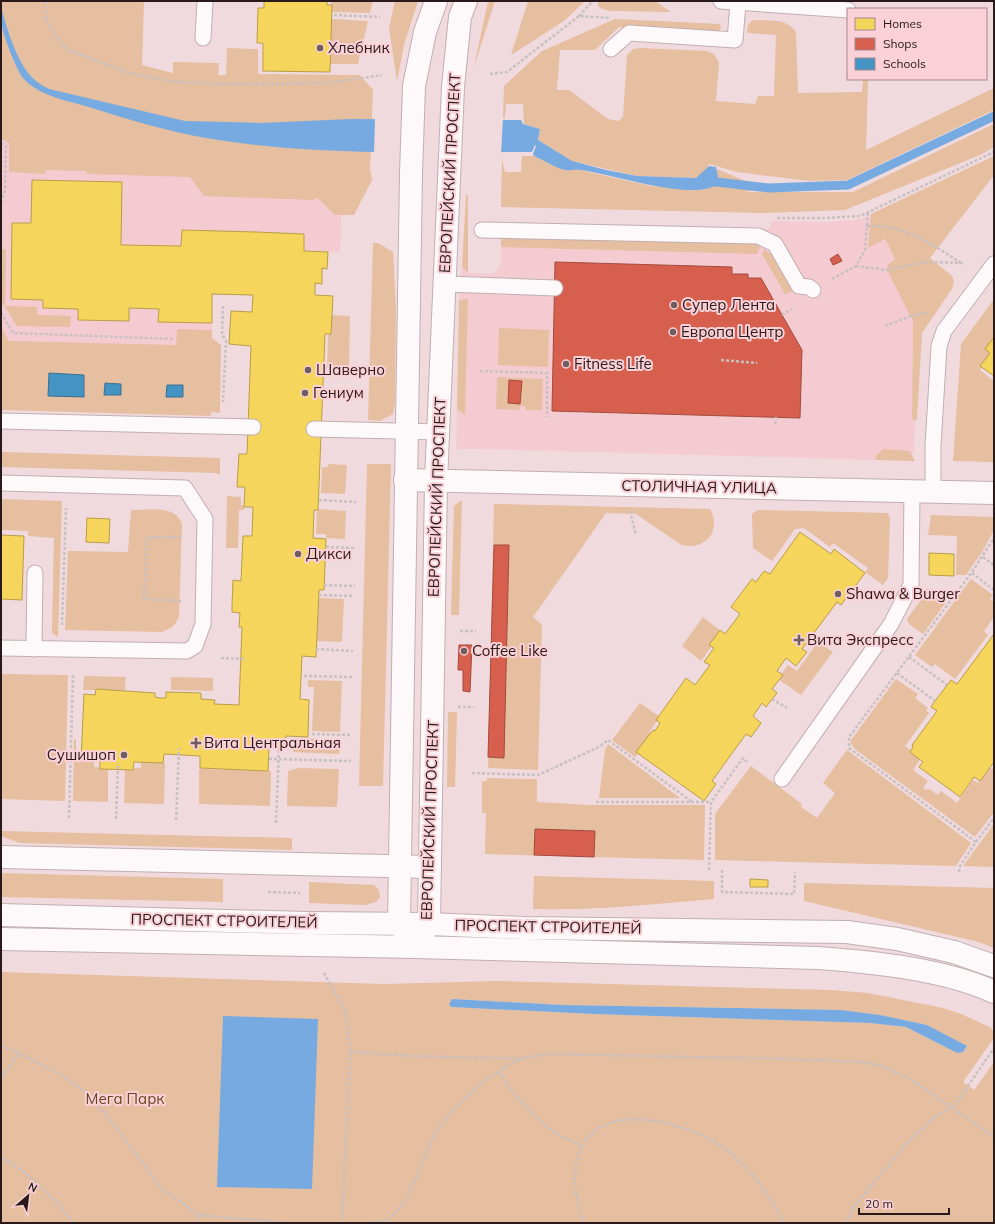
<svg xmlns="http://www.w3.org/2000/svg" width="995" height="1224" viewBox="0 0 995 1224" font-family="Mulish,sans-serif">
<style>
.built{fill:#f4cbd1}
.green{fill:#e6bea0;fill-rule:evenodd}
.water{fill:#76aae0}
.pier{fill:#f0dadd}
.homes{fill:#f6d55c;stroke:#b99d48}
.shops{fill:#d6604d;stroke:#a24b3e}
.schools{fill:#4393c3;stroke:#3c6e91}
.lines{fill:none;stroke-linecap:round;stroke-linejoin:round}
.stream{stroke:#76aae0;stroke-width:9}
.service-casing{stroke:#c1afb1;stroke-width:17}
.minor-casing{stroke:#c1afb1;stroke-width:24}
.tertiary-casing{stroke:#c1afb1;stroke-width:24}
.path{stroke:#c9c0c1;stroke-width:2.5;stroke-dasharray:3 2;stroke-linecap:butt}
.service{stroke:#fdf9fa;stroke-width:15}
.minor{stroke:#fdf9fa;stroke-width:22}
.tertiary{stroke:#fdf9fa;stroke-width:22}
.poi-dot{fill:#6f5d5f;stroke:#f9d1d7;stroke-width:1.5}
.labels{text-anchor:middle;stroke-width:4;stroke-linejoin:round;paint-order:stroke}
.poi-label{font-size:15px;fill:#2a191b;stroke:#f9d1d7;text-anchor:start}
.street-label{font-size:15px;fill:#2a191b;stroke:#f9d1d7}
.park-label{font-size:15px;fill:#664722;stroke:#f9d1d7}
</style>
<rect width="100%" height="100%" fill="#f0dadd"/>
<g class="built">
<polygon points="1,119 343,172 340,252 304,251 304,234 256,232 253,295 212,294 212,338 1,404"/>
<polygon points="871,214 868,248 884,239 896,259 890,263 913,321 912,418 915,421 914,453 912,454 915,461 479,449 459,449 456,451 457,409 465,414 468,300 459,300 462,267 468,273 492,274 497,271 501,263 501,222 770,229 771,221 827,222 862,219"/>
</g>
<g class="green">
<polygon points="1,1 144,1 142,65 173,73 173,62 219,63 218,75 226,75 227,48 258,49 258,74 360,75 373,90 370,170 372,180 354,215 335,215 319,199 315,198 314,200 204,196 190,177 87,174 86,171 46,170 45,174 9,172 9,143 1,139"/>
<polygon points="331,1 373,1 370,13 331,12"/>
<polygon points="395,1 418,1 404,45 397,81 389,28"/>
<polygon points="488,1 495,1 474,67"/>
<polygon points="528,1 585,1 564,21 511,55"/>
<polygon points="598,1 655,1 671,12 610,11 602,9 598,6"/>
<polygon points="331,19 368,21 358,64 330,64"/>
<path d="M615,19L720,24L721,28L716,34L619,27L595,50H560L557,90H569L608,119L618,121L623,117L627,55L633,49L640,48L707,51L714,54L719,63L716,101L755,104L758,96H774L776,35L748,33C746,27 748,23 754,20C769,21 787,18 796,32L798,93L862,92L863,79H868L866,150L994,88V110L847,180L809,181L737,172L709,164L706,171L696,178L637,176L572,161L538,140L540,129L524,124L523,104H506L505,118H503L504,86L542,51Z"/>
<polygon points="994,124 994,147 980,155 845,210 764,213 501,207 502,160 505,172 521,172 522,156 534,156 565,170 580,170 651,186 701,190 717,185 717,169 743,180 769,188 744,192 853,192"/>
<polygon points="994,156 994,175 930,258 952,276 954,281 952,289 922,333 917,419 915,421 912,418 913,321 887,270 888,265 895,259 885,239 868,248 871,214"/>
<polygon points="466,195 468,195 468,273 462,267"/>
<polygon points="501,238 756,244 760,247 757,254 501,247"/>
<polygon points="373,243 378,243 393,252 396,311 395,402 393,414 380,421 368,420"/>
<polygon points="1,249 6,249 5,306 37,307 37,315 71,316 70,327 17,326 1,300"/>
<polygon points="764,250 771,254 793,291 785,294 762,254"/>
<polygon points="468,299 465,415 457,409 459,300"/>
<polygon points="994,299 994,344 988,352 991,354 980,370 994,381 994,462 953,461 961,344"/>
<polygon points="329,315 350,316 349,369 327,368"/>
<polygon points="1,327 9,341 176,345 177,329 212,330 212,338 221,345 220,413 211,412 211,416 1,410"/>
<polygon points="499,328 549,330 548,367 498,365"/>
<polygon points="497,377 543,379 542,410 526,410 525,406 520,406 519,410 496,409"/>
<polygon points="883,449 909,451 915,461 875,460 877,455"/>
<polygon points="1,452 220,458 220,475 216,473 1,467"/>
<polygon points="328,464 347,465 345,494 321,493 322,467 328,467"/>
<polygon points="367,464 391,464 383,786 359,786"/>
<polygon points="227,496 241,497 241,505 244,506 244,510 239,510 238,548 226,548"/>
<polygon points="1,499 62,501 58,637 52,633 52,629 54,538 28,536 28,531 1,530"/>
<polygon points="462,500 459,615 451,615 454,506"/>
<path d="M494,504L710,509C723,531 703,553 680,544L636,514L606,513L533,617L542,625L538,770L488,768Z"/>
<polygon points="317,509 346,511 345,539 326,538 326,534 316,534"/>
<path d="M131,510C147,510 176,504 182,524L179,616C176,625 171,629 162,632L65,630L68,551L128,552Z"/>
<polygon points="757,510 888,513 890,519 888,578 883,585 865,572 868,568 833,543 830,547 804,528 795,529 772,561 753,548 752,514"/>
<polygon points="931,515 994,517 994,530 982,552 966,575 956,575 957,536 928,535"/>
<polygon points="971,579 993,595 990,599 994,602 994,617 984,631 988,635 955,679 935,664 932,667 915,655"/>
<polygon points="927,588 946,602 923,634 909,624 907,619 926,593"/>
<polygon points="319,598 344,599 342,642 317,641"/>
<polygon points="703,617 722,632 701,661 682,646"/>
<polygon points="818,642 833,652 801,695 778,679 788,665 797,671"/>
<polygon points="1,674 68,675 65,801 1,799"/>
<polygon points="84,676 126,677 125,690 83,690"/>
<polygon points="171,677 213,678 213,691 171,690"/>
<polygon points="896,679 918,694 915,698 928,708 926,710 929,713 905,746 921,758 913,770 928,781 923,788 927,790 929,789 938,795 941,791 957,803 973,780 978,783 990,768 994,769 994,812 975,837 856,750 851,744 851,740"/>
<polygon points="308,680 342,681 340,732 312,731 314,687 308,687"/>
<polygon points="640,703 660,717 649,732 652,735 635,757 612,740"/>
<polygon points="448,712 457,712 455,787 447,787"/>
<polygon points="294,738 340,740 339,754 293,752"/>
<polygon points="74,739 76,739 76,757 80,757 80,761 94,762 94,767 108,768 108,802 73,801"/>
<polygon points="608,744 680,798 599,798 605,750"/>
<polygon points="847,750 971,843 956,866 715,860 715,814 751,766 802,804 801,807 817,818 835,793 823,783"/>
<polygon points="141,763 165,763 164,804 124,803 125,768 141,768"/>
<polygon points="299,768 339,769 337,807 287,806 288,771"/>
<polygon points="199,769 271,771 270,806 199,804"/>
<polygon points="487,778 537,779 537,802 591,805 705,805 704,860 485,854 486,813 482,813 482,781 487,781"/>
<polygon points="994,824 994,867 963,866"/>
<polygon points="1,831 292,838 292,850 20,843 1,836"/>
<polygon points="1,873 223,879 223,902 1,897"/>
<path d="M534,876L714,881V899C653,904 594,911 533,909Z"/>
<polygon points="309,882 374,885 379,890 380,897 376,902 365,905 309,903"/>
<polygon points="804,883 994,888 994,948 979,942 804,901"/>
<path d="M1,972L384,984L498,981L831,990L868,993L943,1008L961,1014L990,1027L994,1032V1038L963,1082L974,1090L994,1062V1223H1ZM452,999L563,1005L841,1010L880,1015L927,1025L967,1047L963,1052L957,1053L906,1027L870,1023L594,1014L451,1007Z"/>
</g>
<g class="water">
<path d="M1,7C7,29 18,67 36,81C40,84 45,87 49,89L185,121L261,123L351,119L521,120L523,124L540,129L538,140L572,161L606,170L637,176L696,178L709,166L716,167L719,182C701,205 606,172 580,170C575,169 569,171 565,170C555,168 544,160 534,156L533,154L536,146L535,145L532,152C425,152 317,156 212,139C170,132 129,120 89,107C69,101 38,96 23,78C16,69 3,35 1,22C0,18 1,12 1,7Z"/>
<polygon points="452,999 563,1005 841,1010 880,1015 927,1025 967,1046 963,1052 957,1053 906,1027 870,1023 594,1014 451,1007 449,1004"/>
<polygon points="223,1016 318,1019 312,1189 217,1187"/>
</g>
<polygon class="pier" points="375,117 503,118 501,154 374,154"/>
<g class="homes">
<polygon points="264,1 327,1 327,5 332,5 330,72 263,71 263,43 257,43 258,8 264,8"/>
<polygon points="32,180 122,182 121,245 181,246 182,230 256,232 304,234 304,251 328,252 327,269 322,268 322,284 315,283 315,295 333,296 331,334 325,334 318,510 314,510 313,538 326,539 324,590 319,590 316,657 302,656 300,699 309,700 308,737 286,736 285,749 269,748 268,771 200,768 200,756 164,754 163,763 134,762 133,770 100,769 100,760 81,760 84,694 95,695 96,689 155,693 155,697 160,698 166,698 166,692 201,693 201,699 215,700 214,704 239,705 242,627 239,627 240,613 232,612 232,606 233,580 241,581 243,536 252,536 253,507 244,507 245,487 237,487 239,454 247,454 251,346 229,344 231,311 252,312 253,295 212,294 212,323 158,322 159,309 129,308 129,321 78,320 78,309 43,308 43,300 11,299 12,223 31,223"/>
<polygon points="994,337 994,376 980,366 990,353 985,349"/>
<polygon points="87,518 110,519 109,543 86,542"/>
<polygon points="800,532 831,554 834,549 865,573 841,605 837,602 802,649 807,652 796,666 786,658 777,671 783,675 772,689 777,693 766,707 762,703 753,716 761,723 751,737 746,734 712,781 716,784 704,801 636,752 653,730 655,731 660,723 656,720 686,678 695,685 710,665 704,662 714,648 709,645 720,630 725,634 740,614 731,607 752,579 756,582 764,571 770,574"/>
<polygon points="1,535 24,536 22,600 1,599"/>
<polygon points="929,553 954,554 954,576 929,575"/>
<polygon points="994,634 994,762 980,781 974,777 960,797 919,767 923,762 910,752 913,747 912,745 937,711 931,707 935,701 951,680 957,684"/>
<polygon points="750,879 768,880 768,887 750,887"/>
</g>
<g class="shops">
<polygon points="838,254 842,261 833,265 830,259"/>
<polygon points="555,262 732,267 732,274 748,274 748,278 761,278 802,350 800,418 552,411"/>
<polygon points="509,380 522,381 520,404 508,403"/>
<polygon points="494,545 509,545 504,758 488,757"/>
<polygon points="459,645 472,645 470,692 463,691 463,670 458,670"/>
<polygon points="535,829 595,831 594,857 534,855"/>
</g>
<g class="schools">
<polygon points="49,373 84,375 84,397 48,396"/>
<polygon points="105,383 121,384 121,395 104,395"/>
<polygon points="167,385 183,385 183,397 166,397"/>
</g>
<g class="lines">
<polyline class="stream" points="708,181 769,188 848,185 994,116"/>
<g class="service-casing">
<g id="service">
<polyline points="721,1 848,10"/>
<polyline points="203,38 205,1"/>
<polyline points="611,49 629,33 735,40 738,3"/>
<polyline points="482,230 758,236 775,244 799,286 809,287 813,290"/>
<polyline points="445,284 555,288"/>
<polyline points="1,421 253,427"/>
<polyline points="314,429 438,432"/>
<polyline points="1,483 185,488 205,519 203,624 195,646 187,651 1,648"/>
<polyline points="933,492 933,446 939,346 944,331 994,264"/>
<polyline points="34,649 35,573"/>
<polyline points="782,779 891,624 911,585 912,492"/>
</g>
</g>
<g class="minor-casing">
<g id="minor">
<polyline points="405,480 994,493"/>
<polyline points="1,857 430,867"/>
</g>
</g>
<g class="tertiary-casing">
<g id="tertiary">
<polyline points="1,915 307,923 429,924 523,928 847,932 897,939 954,952 994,966"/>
<polyline points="407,935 399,924 411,174 414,86 425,32 436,1"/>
<polyline points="421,937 429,924 436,481 453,87 460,17 466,1"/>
<path d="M1,939L415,947L818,958C872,962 944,969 994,992"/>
</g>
</g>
<g class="path">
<polyline points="45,1 45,17 54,34 66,49 129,73 174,82 222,84 328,83 382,75"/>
<polyline points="334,15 380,17"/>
<polyline points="579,16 593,1"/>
<polyline points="490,74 507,72 579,16 610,18"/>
<polyline points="1,143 6,146 5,190 1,203"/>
<polyline points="777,218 825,218 860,216 994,152"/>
<path d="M867,226C903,224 932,244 961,263"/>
<polyline points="856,266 887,270 926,262 965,263"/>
<polyline points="832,279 856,266 865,250 868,212"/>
<polyline points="223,306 222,334 226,341 223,402"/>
<polyline points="1,313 13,333 173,339"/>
<polyline points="782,315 792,309"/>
<polyline points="885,326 911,316 928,312"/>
<polyline points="721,360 757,363"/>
<polyline points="480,371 547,373 547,417"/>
<polyline points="775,424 776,417"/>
<polyline points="319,500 356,502"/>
<polyline points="630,511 636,535"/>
<polyline points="181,537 147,537 144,599 181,601"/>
<polyline points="326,547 355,548"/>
<polyline points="983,557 994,565"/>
<polyline points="972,573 994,590"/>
<polyline points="324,585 355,586"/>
<polyline points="319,595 354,596"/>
<polyline points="62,625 66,508"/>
<polyline points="460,631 476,631"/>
<polyline points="316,649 353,651"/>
<polyline points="909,657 947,685"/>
<polyline points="221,658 244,659"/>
<polyline points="897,673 935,701"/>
<polyline points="304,676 353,677"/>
<polyline points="772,699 787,708"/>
<polyline points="458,707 474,707"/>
<polyline points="312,734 351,735"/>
<polyline points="269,759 351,761"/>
<polyline points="472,773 538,775 599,747 608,740 692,802"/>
<polyline points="596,802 711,802"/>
<polyline points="69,818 73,673"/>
<polyline points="116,819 118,763"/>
<polyline points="176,820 179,748"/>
<polyline points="276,823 279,749"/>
<polyline points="976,842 994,818"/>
<polyline points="709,870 711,802 743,758 748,763"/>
<polyline points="722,870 722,892 794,894 795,872"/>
<polyline points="959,872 960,866 976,842 849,748 849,737 972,572 994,538"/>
<polyline points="268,892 300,893"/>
<polyline points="324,973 346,1012 350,1052 342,1223"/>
<polyline points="1,1046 19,1053 63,1076 86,1093 108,1117 162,1189 199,1215 289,1223"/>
<polyline points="350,1052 412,1056 523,1059"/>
<path d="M499,1072C514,1094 532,1116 554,1132C562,1138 573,1141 582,1146C571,1172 574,1196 584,1223"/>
<polyline points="1,1078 19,1053"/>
<path d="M582,1146C587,1139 591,1133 599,1128C632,1107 700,1128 728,1151C752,1171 770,1196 784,1223"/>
<path d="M1,1158C31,1173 53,1198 74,1223"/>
<polyline points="197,1223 199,1215"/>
<path d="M368,1223C373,1222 381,1222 386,1220C411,1209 423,1151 438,1129C456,1103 494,1068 525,1058C531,1056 539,1056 546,1054L790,1059L864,1062L885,1067L912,1080L994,1137"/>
<polyline points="846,1223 853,1208 906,1144 931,1120 957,1102 994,1048"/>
</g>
<use href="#service" class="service"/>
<use href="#minor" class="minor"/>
<use href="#tertiary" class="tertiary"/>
</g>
<g class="poi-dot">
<circle cx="320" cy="48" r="4"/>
<circle cx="674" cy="305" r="4"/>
<circle cx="673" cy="332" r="4"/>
<circle cx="566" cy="364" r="4"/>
<circle cx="308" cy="370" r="4"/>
<circle cx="305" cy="393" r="4"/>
<circle cx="298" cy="554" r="4"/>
<circle cx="838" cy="594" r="4"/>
<path d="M797 634h4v4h4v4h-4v4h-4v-4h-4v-4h4z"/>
<circle cx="464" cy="651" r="4"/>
<path d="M194 737h4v4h4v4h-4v4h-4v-4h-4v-4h4z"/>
<circle cx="124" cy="755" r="4"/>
</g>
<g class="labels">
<g class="poi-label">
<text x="328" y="53">Хлебник</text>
<text x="682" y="310">Супер Лента</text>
<text x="681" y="337">Европа Центр</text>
<text x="574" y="369">Fitness Life</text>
<text x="316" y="375">Шаверно</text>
<text x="313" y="398">Гениум</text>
<text x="306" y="559">Дикси</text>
<text x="846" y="599">Shawa &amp; Burger</text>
<text x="807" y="645">Вита Экспресс</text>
<text x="472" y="656">Coffee Like</text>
<text x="204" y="748">Вита Центральная</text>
<text x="116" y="760" text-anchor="end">Сушишоп</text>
</g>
<g class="street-label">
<text transform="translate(450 173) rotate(-87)" y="5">ЕВРОПЕЙСКИЙ ПРОСПЕКТ</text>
<text transform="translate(699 487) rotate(1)" y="5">СТОЛИЧНАЯ УЛИЦА</text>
<text transform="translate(437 497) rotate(-88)" y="5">ЕВРОПЕЙСКИЙ ПРОСПЕКТ</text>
<text transform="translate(430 820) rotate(-88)" y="5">ЕВРОПЕЙСКИЙ ПРОСПЕКТ</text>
<text transform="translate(224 921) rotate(1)" y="5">ПРОСПЕКТ СТРОИТЕЛЕЙ</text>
<text transform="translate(548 927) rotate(1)" y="5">ПРОСПЕКТ СТРОИТЕЛЕЙ</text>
</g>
<g class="park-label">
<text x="125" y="1104">Мега Парк</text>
</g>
</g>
<rect width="995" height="1224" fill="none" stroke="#2a191b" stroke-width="4"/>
<rect x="847" y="8" width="140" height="72" fill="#f9d1d7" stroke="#a6878c"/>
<rect x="855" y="18" width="20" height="12" fill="#f6d55c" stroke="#a6878c"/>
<text x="883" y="28" font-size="12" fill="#2a191b">Homes</text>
<rect x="855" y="38" width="20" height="12" fill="#d6604d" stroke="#a6878c"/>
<text x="883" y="48" font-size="12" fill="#2a191b">Shops</text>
<rect x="855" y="58" width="20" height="12" fill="#4393c3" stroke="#a6878c"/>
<text x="883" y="68" font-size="12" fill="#2a191b">Schools</text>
<g transform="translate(28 1196) rotate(28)" stroke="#f9d1d7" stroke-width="3" paint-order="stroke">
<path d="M0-3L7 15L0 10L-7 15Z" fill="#2a191b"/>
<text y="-6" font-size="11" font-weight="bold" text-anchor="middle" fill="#2a191b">N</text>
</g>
<path d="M859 1208v6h90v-6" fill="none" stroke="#2a191b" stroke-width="2"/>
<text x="865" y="1208" font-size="12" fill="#2a191b" stroke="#f9d1d7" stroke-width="3" paint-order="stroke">20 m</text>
</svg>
